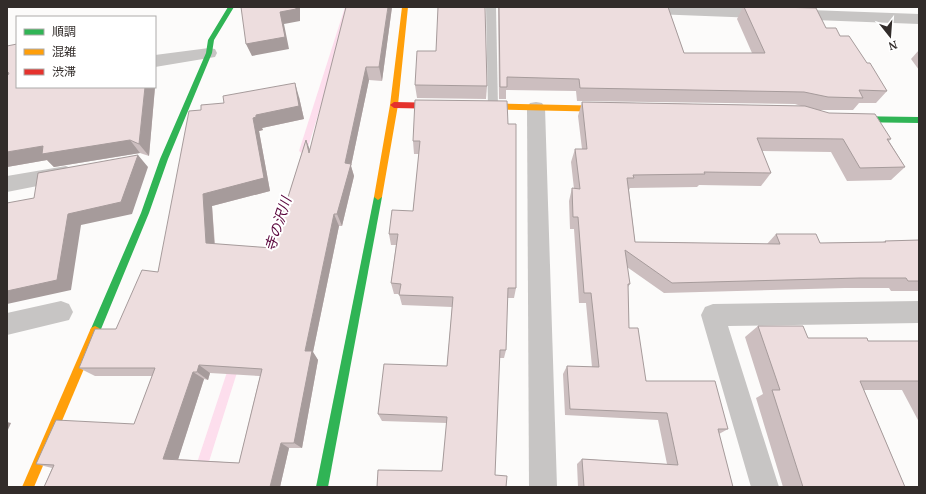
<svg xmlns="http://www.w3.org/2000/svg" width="926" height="494" viewBox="0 0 926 494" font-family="'PT Serif','Noto Sans JP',serif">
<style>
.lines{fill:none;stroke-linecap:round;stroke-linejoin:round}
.stream{fill:#fddeed;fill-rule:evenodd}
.lane{fill:#c7c5c4;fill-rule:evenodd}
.street{fill:#c7c5c4;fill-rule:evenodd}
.fast{fill:#30b455;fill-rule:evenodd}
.slow{fill:#ff9f0a;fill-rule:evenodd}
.jam{fill:#e5322d;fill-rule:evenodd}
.wall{fill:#ccbebf;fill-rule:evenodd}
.shaded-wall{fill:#a69b9b}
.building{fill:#edddde;stroke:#a69b9b;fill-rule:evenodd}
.labels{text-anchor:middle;stroke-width:4;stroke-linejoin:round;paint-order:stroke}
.water-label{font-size:14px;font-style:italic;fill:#59043b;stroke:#fff}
</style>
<rect width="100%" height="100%" fill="#fcfbfa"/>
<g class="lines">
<g class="stream">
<polygon points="345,7 351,7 307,151 303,154 299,151"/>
<polygon points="235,358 239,359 240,363 201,487 189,487 230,363 231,359"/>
</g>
<polygon class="lane" points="486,7 496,7 498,107 493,111 488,107"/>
<g class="street">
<polygon points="593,7 725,7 919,14 919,24 601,12 596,10"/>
<polygon points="209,48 215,49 217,53 215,57 155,67 155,55"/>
<polygon points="536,102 542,103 545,108 557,487 529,487 527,108 530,103"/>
<polygon points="66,166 73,169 76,174 73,179 7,192 7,176"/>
<polygon points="61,301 69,304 73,312 69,320 7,335 7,313"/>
<polygon points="919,301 919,323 728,326 779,487 751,487 701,315 705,307 713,304"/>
</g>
<g class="fast">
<polygon points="228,7 234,7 214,40 212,53 168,159 149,213 99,334 95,336 91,334 90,331 141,213 160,159 206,53 208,40"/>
<polygon points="848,116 919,117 919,123 848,122 844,119"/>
<polygon points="378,194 382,197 328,487 316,487 374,197"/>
</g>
<g class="slow">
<polygon points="402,7 408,7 398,105 382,197 378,200 374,197 390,105"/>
<polygon points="477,103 611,106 615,109 611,112 477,109 473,106"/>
<polygon points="95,326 99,328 100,331 34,487 22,487 91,328"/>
</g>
<polygon class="jam" points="394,102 445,103 449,106 445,109 394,108 390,105"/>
</g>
<g class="wall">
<path d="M392,7L382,81L369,80L351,166L354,176L342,226H339L313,352L318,360L302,448H289L280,487H44L52,468L36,464L134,424L152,376H95L79,368L116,329L158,272L201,110L299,97L304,119L262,128L263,130L259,131L270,191L212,206L215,244L272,248L306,140L310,150ZM210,373L260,376L239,463L178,459L204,379L208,380Z"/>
<polygon points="498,7 668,7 684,53 752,53 737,19 743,7 802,7 802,8 826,28 840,36 867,63 887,91 876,103 859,103 853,110 818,110 891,139 889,141 905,167 891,180 847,181 831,152 762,151 771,173 761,186 699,185 697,187 630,188 629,190 635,242 767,244 776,234 820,243 883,242 885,241 919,240 919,291 891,291 889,288 845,288 664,293 627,267 630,284 628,287 629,328 646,381 728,429 719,434 733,487 578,487 577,464 582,459 667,464 658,420 565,415 563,374 567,366 592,367 586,303 579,303 574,229 570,229 569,201 572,188 574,189 571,162 575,149 582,149 578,116 582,102 801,106 795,104 577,101 576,91 506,90 506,99 499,99"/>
<polygon points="7,46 17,87 155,87 149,156 140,153 54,167 47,160 7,167"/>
<polygon points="919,50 919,70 911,59"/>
<polygon points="415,85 487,86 486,99 417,98"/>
<polygon points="508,124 516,288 514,298 507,298 506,350 504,358 500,358 442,471 447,423 382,421 378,414 447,366 452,307 402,305 399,294 394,294 391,283 396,245 391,245 389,234 413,211 419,154 414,154 413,141"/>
<polygon points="758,326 808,338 868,341 919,341 919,422 902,390 864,390 905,487 783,487 756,398 763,394 745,337"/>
</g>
<g class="shaded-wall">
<polygon points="296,7 300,7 300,21 284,24 289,49 252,56 246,44 280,12"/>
<polygon points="388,7 392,7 382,81 379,67"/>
<polygon points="366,67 369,80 351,166 354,176 342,226 337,214 345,163"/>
<polygon points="295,83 299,97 304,119 262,128 263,130 259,131 270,191 212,206 215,254 206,243 203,194 253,118"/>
<polygon points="145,87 155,87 149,156 139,144"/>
<polygon points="130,140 140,153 54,167 47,160 7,167 7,152 43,146"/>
<polygon points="306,140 311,153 309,153"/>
<polygon points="138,155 148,167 132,214 81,225 71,290 7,304 7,291 68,214"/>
<polygon points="334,214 339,226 313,352 318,360 302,448 294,443 305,351"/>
<polygon points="199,365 210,373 208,380 197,372"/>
<polygon points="193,372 204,379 177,463 163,459"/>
<polygon points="7,422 11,423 7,432"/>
<polygon points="281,443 289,448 280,487 270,487"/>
</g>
<g class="building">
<polygon points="241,7 296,7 296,9 280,12 285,37 246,44"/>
<path d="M346,7H388L379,67H366L345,163L351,164L337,214H334L305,351H312L294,443H281L270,487H44L54,465L36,464L56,420L134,424L155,368H79L95,329H116L142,270L158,272L189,111L201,110V105L224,103L223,96L295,83L299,106L256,115V117L253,118L264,178L203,194L206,243L272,248L306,140L309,153ZM199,365L262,369L239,463L163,459L193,372H197Z"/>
<polygon points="438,7 485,7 487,86 415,85 417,51 436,51"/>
<polygon points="499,7 668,7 684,53 765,53 744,7 776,7 816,8 826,28 836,28 840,36 849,36 867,63 870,63 887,91 859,90 863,98 828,97 804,92 580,88 579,79 507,77 507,87 500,87"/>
<polygon points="17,44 17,87 145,87 139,144 130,140 42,154 43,146 7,152 7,76 8,75 9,73 7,72 7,46"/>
<polygon points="415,100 507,101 508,124 516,124 516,288 508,288 506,350 500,350 495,475 507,476 506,487 377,487 378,470 442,471 447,417 378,414 384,364 447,366 453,297 399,295 401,284 391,283 398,234 389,234 392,210 413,211 420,141 413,141"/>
<polygon points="582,102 805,106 829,113 875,114 891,139 887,139 905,167 860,168 843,139 757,138 771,173 704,172 705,174 633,175 634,178 627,178 635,242 780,244 776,234 816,234 820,243 886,242 885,241 919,240 919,281 908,281 906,278 860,278 672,283 625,250 630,284 628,284 629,328 638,328 646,381 715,381 728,429 718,429 733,487 584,487 582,459 678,465 667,413 570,409 567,366 599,367 591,293 584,293 578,217 573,217 572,188 580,189 575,149 587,149"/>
<polygon points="138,155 121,202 68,214 57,280 7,291 7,203 34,198 38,173"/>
<polygon points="758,326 803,326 808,338 867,338 868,341 919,341 919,381 860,381 905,487 803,487 772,390 780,390"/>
</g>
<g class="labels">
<g class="water-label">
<text transform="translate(278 224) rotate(-72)" y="5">寺の沢川</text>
</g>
</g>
<rect width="926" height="494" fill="none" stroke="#322c2a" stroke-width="16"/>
<rect x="16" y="16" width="140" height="72" fill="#ffffff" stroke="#adabaa"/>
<rect x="24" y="29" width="20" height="6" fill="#30b455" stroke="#adabaa"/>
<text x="52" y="36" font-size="12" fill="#322c2a">順調</text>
<rect x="24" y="49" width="20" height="6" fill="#ff9f0a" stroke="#adabaa"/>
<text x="52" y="56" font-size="12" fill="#322c2a">混雑</text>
<rect x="24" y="69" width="20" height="6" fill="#e5322d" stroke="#adabaa"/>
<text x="52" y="76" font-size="12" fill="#322c2a">渋滞</text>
<g transform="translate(890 36) rotate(163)" stroke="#ffffff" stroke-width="3" paint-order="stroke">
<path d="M0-3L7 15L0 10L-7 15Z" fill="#322c2a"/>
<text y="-6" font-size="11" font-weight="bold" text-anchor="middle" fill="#322c2a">N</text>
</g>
</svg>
